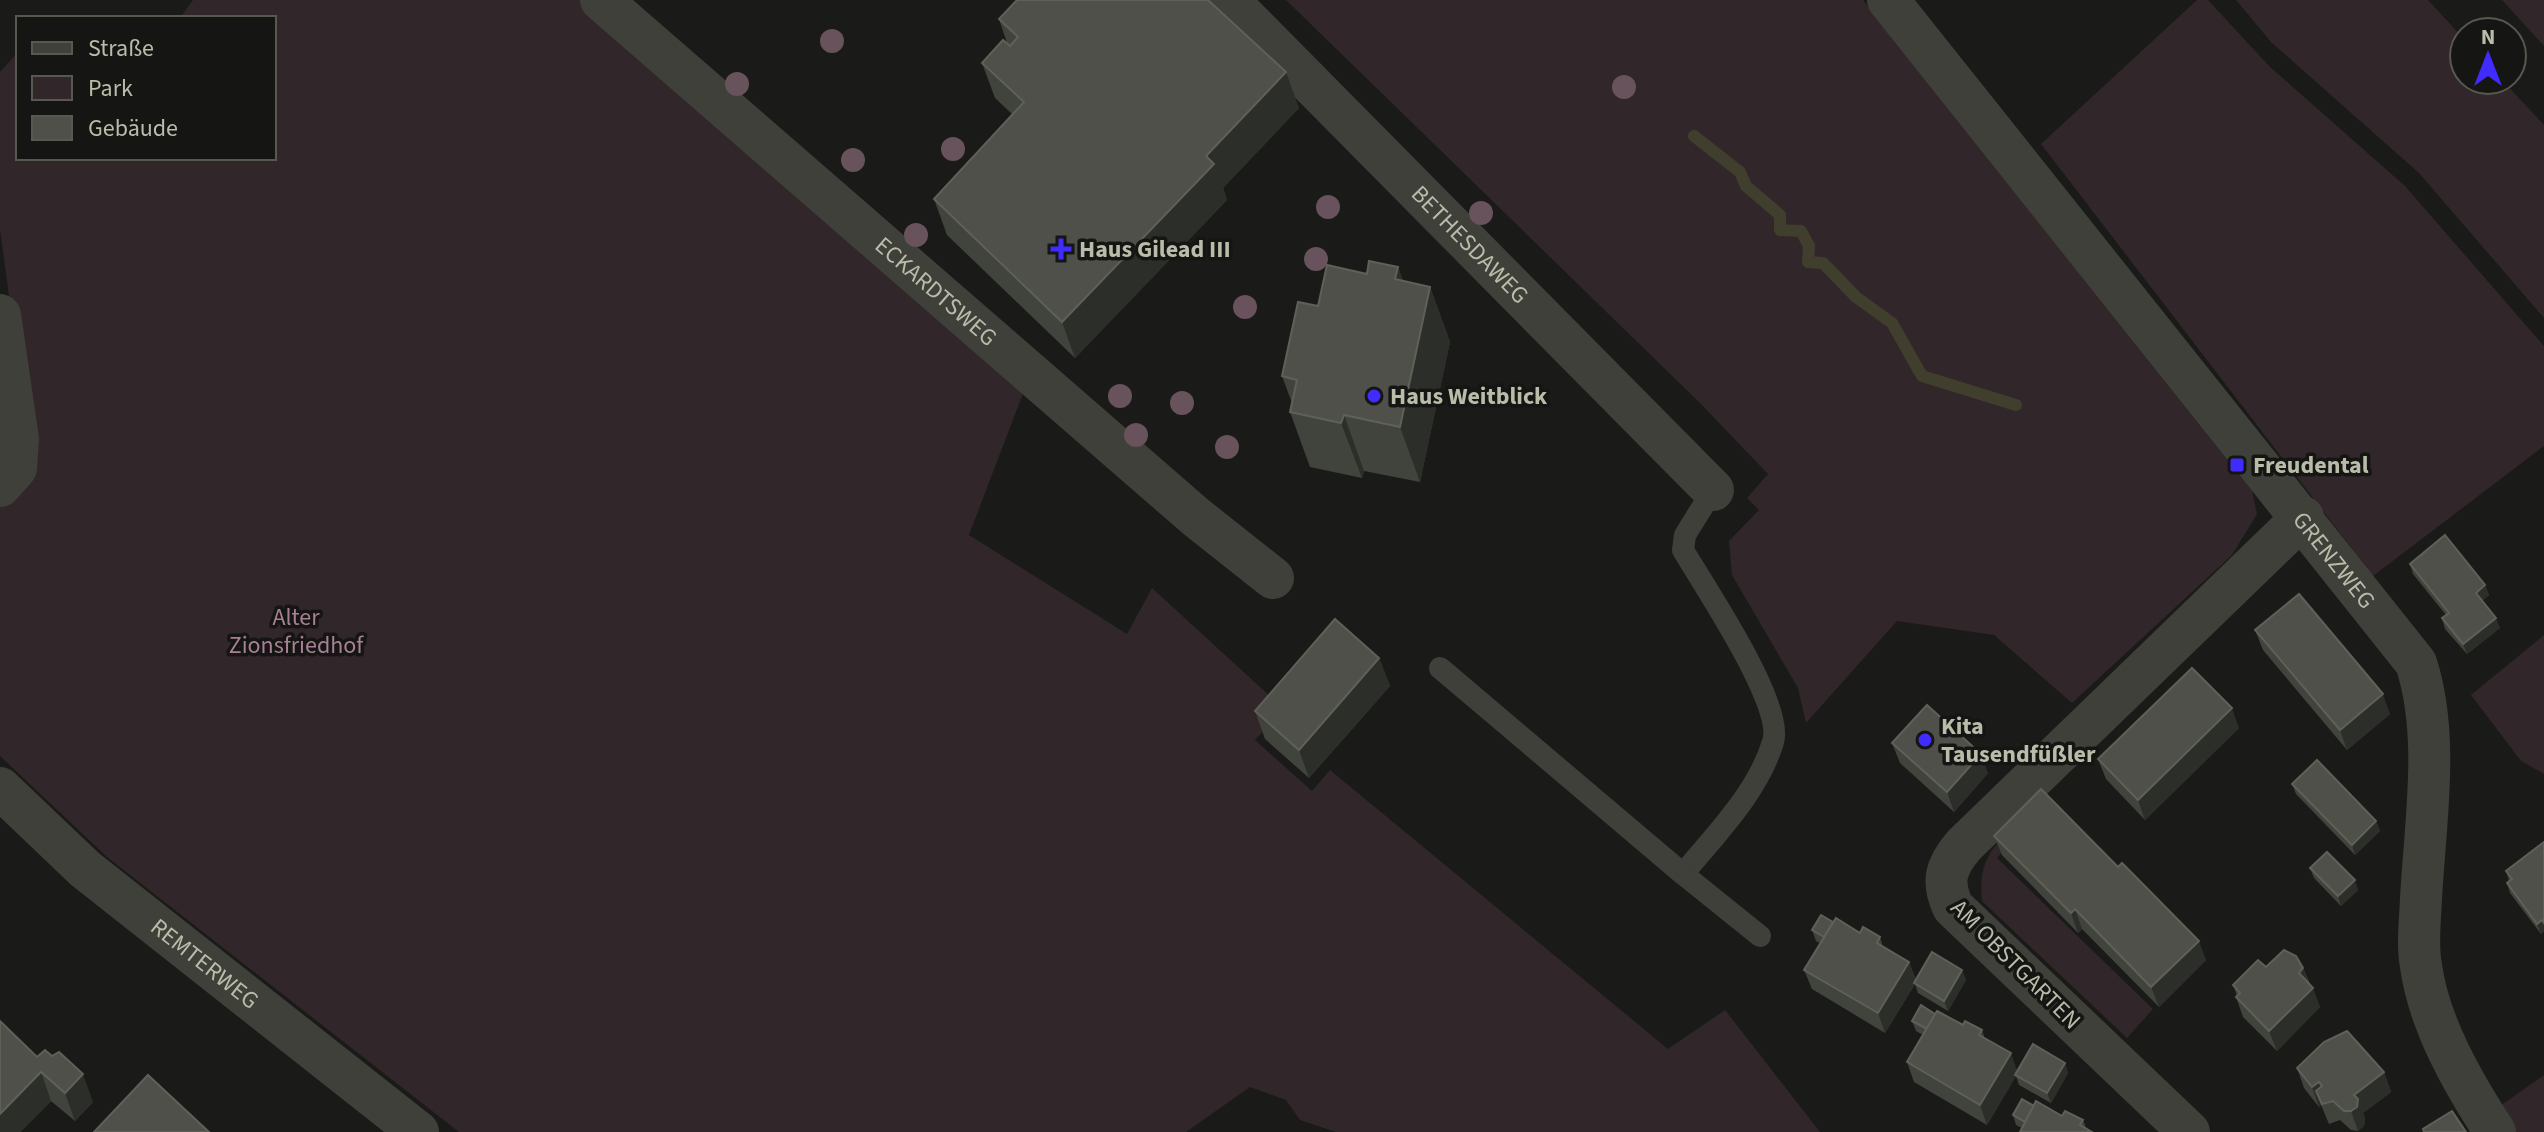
<svg xmlns="http://www.w3.org/2000/svg" width="2544" height="1132" viewBox="0 0 2544 1132" font-family="'Source Sans 3',sans-serif">
<style>
.green{fill:#31262a}
.lines{fill:none;stroke-linecap:round;stroke-linejoin:round}
.stream{stroke:#403e2d;stroke-width:12}
.lane{stroke:#3e4039;stroke-width:22}
.street{stroke:#3e4039;stroke-width:42}
.tree{fill:#68525c}
.wall{fill:#41433d}
.shaded-wall{fill:#2c2e29}
.building{fill:#4e5049;stroke:#5f6158;stroke-width:2}
.poi-dot{fill:#402cff;stroke:#151613;stroke-width:3}
.labels{text-anchor:middle;stroke-width:7;stroke-linejoin:round;paint-order:stroke}
.street-label{font-size:24px;fill:#b9bca9;stroke:#151613}
.poi-label{font-size:24px;font-weight:bold;fill:#b9bca9;stroke:#151613;text-anchor:start}
.park-label{font-size:24px;fill:#a87f94;stroke:#151613}
</style>
<rect width="100%" height="100%" fill="#1a1b18"/>
<g class="green">
<polygon points="193,0 588,0 1027,383 969,535 1127,634 1152,588 1284,709 1255,740 1312,791 1330,770 1668,1049 1725,1010 1820,1132 1336,1132 1300,1120 1286,1100 1250,1087 1186,1132 459,1132 107,857 0,756 0,506 31,459 0,229 0,72 18,52 18,158 274,158 274,18 180,18"/>
<polygon points="1286,0 1863,0 2252,491 2257,514 2232,555 2072,703 1994,635 1897,621 1806,723 1798,688 1732,575 1729,541 1759,510 1747,498 1768,474 1700,403"/>
<polygon points="2197,0 2208,0 2270,67 2405,186 2544,346 2544,446 2373,576 2041,144"/>
<polygon points="2236,0 2428,0 2464,39 2464,80 2502,80 2544,125 2544,318 2419,173 2271,42"/>
<polygon points="2502,0 2544,0 2544,46"/>
<polygon points="2544,635 2544,774 2521,761 2471,695"/>
<path d="M2043,807L1997,858L2153,1009L2127,1038L1982,901C1976,848 2006,835 2043,807Z"/>
<polygon points="2544,1075 2544,1132 2516,1132 2500,1106"/>
</g>
<g class="lines">
<polyline class="stream" points="1694,136 1740,172 1746,186 1780,215 1780,230 1801,231 1809,246 1808,262 1823,263 1856,297 1892,323 1922,376 2016,405"/>
<g class="lane">
<path d="M1713,490L1685,535L1683,550C1704,586 1785,705 1773,742C1758,792 1716,834 1683,874L1760,936"/>
<polyline points="1440,668 1683,874"/>
</g>
<g class="street">
<path id="s1" d="M601,0L1196,517L1273,578"/>
<path id="s2" d="M1228,0L1713,490"/>
<path id="s3" d="M1888,0L2416,663C2440,736 2425,823 2421,899C2420,921 2417,945 2421,966C2429,1024 2463,1083 2495,1132"/>
<polyline points="0,315 18,439 16,468 0,486"/>
<path id="s4" d="M0,788L85,869L418,1132"/>
<path d="M2189,1132L1953,907C1941,881 1946,866 1964,845L2303,517"/>
</g>
</g>
<g class="tree">
<circle cx="832" cy="41" r="12"/>
<circle cx="737" cy="84" r="12"/>
<circle cx="1624" cy="87" r="12"/>
<circle cx="953" cy="149" r="12"/>
<circle cx="853" cy="160" r="12"/>
<circle cx="1328" cy="207" r="12"/>
<circle cx="1481" cy="213" r="12"/>
<circle cx="916" cy="235" r="12"/>
<circle cx="1316" cy="259" r="12"/>
<circle cx="1245" cy="307" r="12"/>
<circle cx="1120" cy="396" r="12"/>
<circle cx="1182" cy="403" r="12"/>
<circle cx="1136" cy="435" r="12"/>
<circle cx="1227" cy="447" r="12"/>
</g>
<g class="wall">
<polygon points="999,19 1299,108 1223,188 1227,200 1075,358 947,235 934,199 1012,114 995,98 982,63 1007,43"/>
<polygon points="1398,267 1403,281 1430,287 1450,342 1420,482 1364,471 1362,478 1310,467 1290,412 1292,403 1282,376 1318,306 1367,274"/>
<polygon points="2410,564 2485,585 2489,595 2482,601 2500,628 2467,654 2445,629 2442,618 2446,615 2413,574"/>
<polygon points="2255,630 2390,714 2347,750 2263,650"/>
<polygon points="1379,658 1390,686 1309,778 1265,739 1255,711"/>
<polygon points="2239,728 2145,820 2106,779 2098,759"/>
<polygon points="1892,743 1988,773 1954,812 1900,763"/>
<polygon points="2292,784 2376,821 2380,831 2355,855 2296,794"/>
<polygon points="1994,836 2118,867 2206,960 2159,1007 2082,929 2078,933 2002,855"/>
<polygon points="2544,842 2544,931 2541,934 2510,893 2507,883 2509,881 2506,871"/>
<polygon points="2310,868 2358,890 2341,906 2314,878"/>
<polygon points="1833,922 1860,933 1880,937 1883,947 1909,962 1916,980 1962,970 1966,980 1948,1011 1918,993 1915,984 1885,1033 1812,989 1804,970 1820,943 1816,941 1812,930"/>
<polygon points="2266,967 2303,968 2320,1007 2277,1051 2243,1017 2236,997 2237,996 2233,985"/>
<polygon points="1935,1014 1963,1025 1982,1030 1985,1039 2017,1072 2065,1063 2068,1073 2051,1103 2019,1085 2016,1076 1987,1125 1914,1082 1907,1062 1923,1035 1916,1031 1912,1021"/>
<polygon points="37,1057 93,1102 75,1121 51,1101 20,1132"/>
<polygon points="2297,1068 2384,1072 2391,1092 2363,1113 2365,1119 2364,1126 2358,1131 2351,1130 2340,1120 2329,1124 2321,1105 2319,1107 2304,1088"/>
<polygon points="2034,1106 2062,1116 2083,1120 2086,1128 2022,1128 2016,1125 2013,1115"/>
</g>
<g class="shaded-wall">
<polygon points="1286,72 1299,108 1223,188 1227,200 1075,358 1062,322 1206,156"/>
<polygon points="1398,267 1418,322 1395,279"/>
<polygon points="1430,287 1450,342 1420,482 1400,427"/>
<polygon points="1344,415 1364,471 1362,478 1341,423"/>
<polygon points="2485,585 2489,595 2480,603 2476,593"/>
<polygon points="2496,618 2500,628 2467,654 2463,644"/>
<polygon points="1379,658 1390,686 1309,778 1299,750"/>
<polygon points="2383,694 2390,714 2347,750 2340,730"/>
<polygon points="2232,708 2239,728 2145,820 2138,800"/>
<polygon points="1981,754 1988,773 1954,812 1947,792"/>
<polygon points="2376,821 2380,831 2355,855 2352,845"/>
<polygon points="2355,880 2358,890 2341,906 2338,896"/>
<polygon points="2075,909 2082,929 2078,933 2071,913"/>
<polygon points="2542,920 2544,925 2544,931 2541,934 2537,924"/>
<polygon points="2199,941 2206,960 2159,1007 2151,987"/>
<polygon points="1909,962 1916,982 1885,1033 1878,1013"/>
<polygon points="2303,968 2310,988 2299,973"/>
<polygon points="1962,970 1966,980 1948,1011 1944,1001"/>
<polygon points="2313,988 2320,1007 2277,1051 2269,1031"/>
<polygon points="2011,1053 2018,1073 1987,1125 1980,1105"/>
<polygon points="2065,1063 2068,1073 2051,1103 2047,1093"/>
<polygon points="41,1072 51,1101 20,1132 0,1132 0,1114"/>
<polygon points="2384,1072 2391,1092 2363,1113 2365,1119 2364,1126 2358,1131 2351,1111 2354,1095"/>
<polygon points="83,1074 93,1102 75,1121 65,1093"/>
<polygon points="2319,1082 2326,1101 2322,1105 2316,1091 2321,1105 2319,1107 2312,1087"/>
</g>
<g class="building">
<polygon points="1017,0 1208,0 1286,72 1206,156 1214,164 1062,322 934,199 1024,102 982,63 1003,40 1010,46 1018,37 999,19"/>
<polygon points="1369,261 1398,267 1395,279 1430,287 1400,427 1344,415 1341,423 1290,412 1297,380 1282,376 1298,302 1318,306 1327,265 1367,274"/>
<polygon points="2445,535 2485,585 2476,593 2496,618 2463,644 2442,618 2449,613 2410,564"/>
<polygon points="2299,594 2383,694 2340,730 2255,630"/>
<polygon points="1335,619 1379,658 1299,750 1255,711"/>
<polygon points="2192,668 2232,708 2138,800 2098,759"/>
<polygon points="1927,705 1981,754 1947,792 1892,743"/>
<polygon points="2317,760 2376,821 2352,845 2292,784"/>
<polygon points="2041,789 2118,867 2122,863 2199,941 2151,987 2075,909 2071,913 1994,836"/>
<polygon points="2544,842 2544,923 2542,920 2537,924 2507,883 2512,879 2506,871"/>
<polygon points="2327,852 2355,880 2338,896 2310,868"/>
<polygon points="1821,915 1833,922 1824,937 1812,930"/>
<polygon points="1836,918 1860,933 1863,927 1880,937 1877,943 1909,962 1878,1013 1804,970"/>
<polygon points="2284,950 2296,956 2303,968 2299,973 2313,988 2269,1031 2236,997 2240,993 2233,985 2258,960 2266,967"/>
<polygon points="1932,952 1962,970 1944,1001 1914,983"/>
<polygon points="1921,1005 1935,1014 1927,1029 1912,1021"/>
<polygon points="1937,1011 1963,1025 1965,1021 1982,1030 1979,1035 2011,1053 1980,1105 1907,1062"/>
<polygon points="0,1021 37,1057 45,1050 52,1056 59,1052 83,1074 65,1093 41,1072 0,1114"/>
<polygon points="2347,1031 2384,1072 2354,1095 2358,1099 2357,1107 2351,1111 2344,1111 2333,1101 2322,1104 2316,1091 2322,1086 2319,1082 2312,1087 2297,1068 2324,1042"/>
<polygon points="2033,1044 2065,1063 2047,1093 2015,1075"/>
<polygon points="148,1075 209,1132 94,1132"/>
<polygon points="2022,1099 2034,1106 2025,1122 2013,1115"/>
<polygon points="2036,1101 2062,1116 2065,1111 2083,1120 2080,1125 2092,1132 2020,1132"/>
<polygon points="2452,1111 2466,1132 2424,1132 2423,1129"/>
</g>
<g class="poi-dot">
<path d="M1057 237h8v8h8v8h-8v8h-8v-8h-8v-8h8z"/>
<circle cx="1374" cy="396" r="8"/>
<rect x="2229" y="457" width="16" height="16" rx="4"/>
<circle cx="1925" cy="740" r="8"/>
</g>
<g class="labels">
<g class="street-label">
<text dy="8" stroke="none"><textPath href="#s2" startOffset="344">BETHESDAWEG</textPath></text>
<text dy="8" stroke="none"><textPath href="#s1" startOffset="444">ECKARDTSWEG</textPath></text>
<text dy="8" stroke="none"><textPath href="#s3" startOffset="716">GRENZWEG</textPath></text>
<text dy="8" stroke="none"><textPath href="#s4" startOffset="270">REMTERWEG</textPath></text>
<text transform="translate(2016 964) rotate(45)" y="8">AM OBSTGARTEN</text>
</g>
<g class="poi-label">
<text x="1079" y="257">Haus Gilead III</text>
<text x="1390" y="404">Haus Weitblick</text>
<text x="2253" y="473">Freudental</text>
<text x="1941" y="734">Kita<tspan x="1941" dy="28">Tausendfüßler</tspan></text>
</g>
<g class="park-label">
<text x="296" y="625">Alter<tspan x="296" dy="28">Zionsfriedhof</tspan></text>
</g>
</g>
<rect x="16" y="16" width="260" height="144" fill="#151613" stroke="#57584f" stroke-width="2"/>
<rect x="32" y="42" width="40" height="12" fill="#3e4039" stroke="#57584f" stroke-width="2"/>
<text x="88" y="56" font-size="24" fill="#b9bca9">Straße</text>
<rect x="32" y="76" width="40" height="24" fill="#31262a" stroke="#57584f" stroke-width="2"/>
<text x="88" y="96" font-size="24" fill="#b9bca9">Park</text>
<rect x="32" y="116" width="40" height="24" fill="#4e5049" stroke="#57584f" stroke-width="2"/>
<text x="88" y="136" font-size="24" fill="#b9bca9">Gebäude</text>
<g transform="translate(2488 56)"><circle r="38" fill="#151613" stroke="#57584f" stroke-width="2"/>
<path d="M0-6L14 30L0 20L-14 30Z" fill="#402cff"/>
<text y="-12" font-size="22" font-weight="bold" text-anchor="middle" fill="#b9bca9">N</text>
</g>
</svg>
